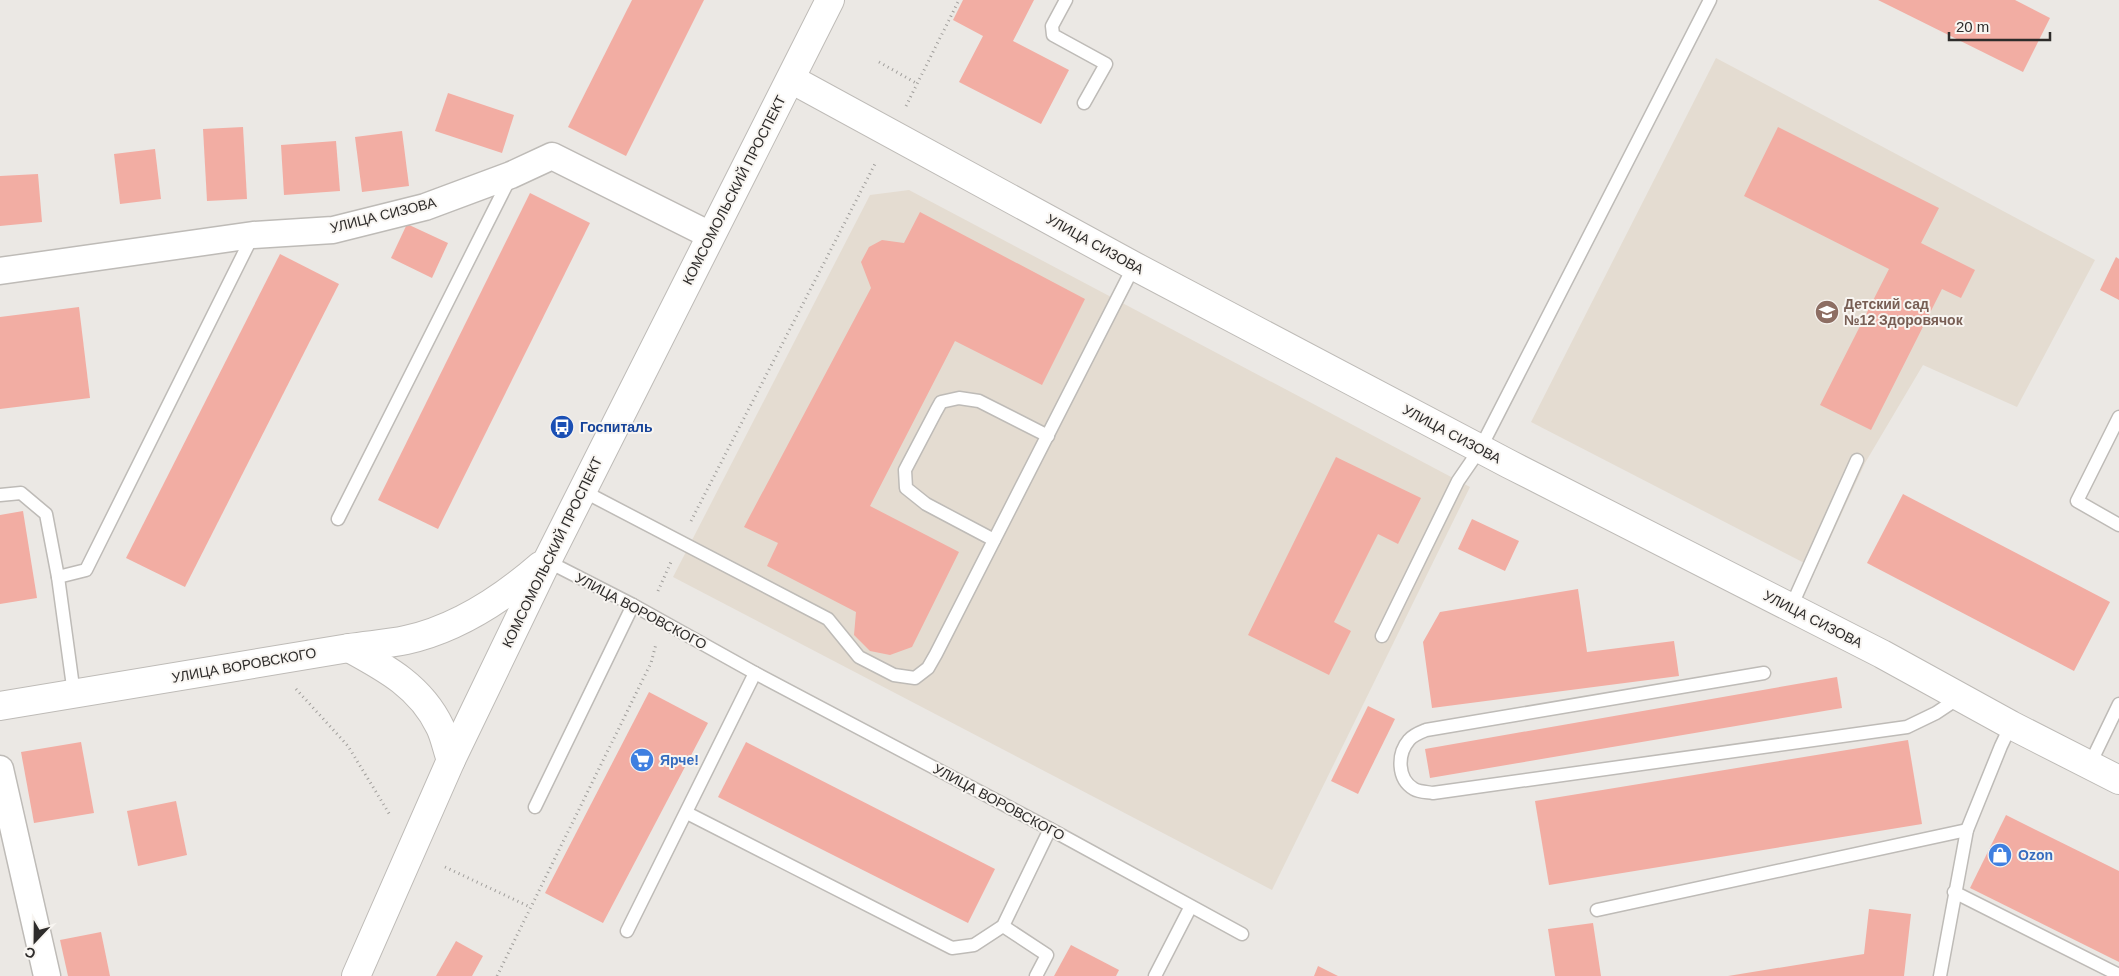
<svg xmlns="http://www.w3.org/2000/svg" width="2119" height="976" viewBox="0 0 2119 976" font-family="Arial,sans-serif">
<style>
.built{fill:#e4dcd1}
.building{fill:#f2ada3}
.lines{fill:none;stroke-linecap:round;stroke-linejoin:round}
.lane-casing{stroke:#bebbb7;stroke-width:15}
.street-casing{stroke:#bebbb7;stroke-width:29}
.secondary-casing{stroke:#bebbb7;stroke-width:30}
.path{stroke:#a09e9b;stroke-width:3;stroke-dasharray:1 4;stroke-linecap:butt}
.lane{stroke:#fff;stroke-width:12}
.street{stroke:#fff;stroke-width:26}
.secondary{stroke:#fff;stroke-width:28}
.labels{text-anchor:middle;stroke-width:4;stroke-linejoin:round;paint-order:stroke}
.street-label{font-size:14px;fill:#2e2c2b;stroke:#f8f5f1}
.education-label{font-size:14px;font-weight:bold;fill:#785e54;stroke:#f8f5f1;text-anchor:start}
.transit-label{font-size:14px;font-weight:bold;fill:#164399;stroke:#f8f5f1;text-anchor:start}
.shop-label{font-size:14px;font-weight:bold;fill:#366cbe;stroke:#f8f5f1;text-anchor:start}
</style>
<rect width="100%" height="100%" fill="#ebe8e4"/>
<g class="built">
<polygon points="1716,58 2095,260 2017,407 1923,365 1865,463 1816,569 1531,422"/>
<polygon points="909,190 1470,487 1272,890 673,577 870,195"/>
</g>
<g class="building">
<polygon points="632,0 704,0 626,156 568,127"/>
<polygon points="963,0 1034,0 1013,41 1069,70 1041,124 959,82 983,36 953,20"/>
<polygon points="1878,0 2015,0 2050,18 2023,72"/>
<polygon points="448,93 514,115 502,153 435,131"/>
<polygon points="243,127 247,199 207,201 203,129"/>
<polygon points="1778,127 1939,208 1921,243 1975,270 1961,298 1942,289 1871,430 1820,405 1889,269 1744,196"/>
<polygon points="402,131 409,186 362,192 355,137"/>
<polygon points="336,141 340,191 284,195 281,145"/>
<polygon points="155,149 161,199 120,204 114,154"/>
<polygon points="38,174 42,222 0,226 0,176"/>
<polygon points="530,193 590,223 438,529 378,500"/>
<polygon points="920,212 1085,299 1042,385 955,341 870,506 959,552 912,647 890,655 870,651 854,635 856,612 767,566 778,543 744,527 871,288 861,262 869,247 882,240 904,243"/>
<polygon points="407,224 448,243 432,278 391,258"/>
<polygon points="280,254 339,284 185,587 126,558"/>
<polygon points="2116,257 2119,259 2119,300 2100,290"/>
<polygon points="79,307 90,398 0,409 0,317"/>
<polygon points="1336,457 1421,498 1398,544 1378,534 1334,622 1351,631 1329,675 1248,635"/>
<polygon points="1903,494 2110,602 2074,671 1867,563"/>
<polygon points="23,511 37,598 0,604 0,515"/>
<polygon points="1472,519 1519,541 1505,571 1458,549"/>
<polygon points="1578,589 1587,652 1674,641 1679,676 1432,708 1423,642 1440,612"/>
<polygon points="1837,677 1842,708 1430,778 1425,749"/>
<polygon points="649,692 708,723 603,923 545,893"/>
<polygon points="1368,706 1395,719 1358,794 1331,781"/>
<polygon points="1908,740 1922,824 1549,885 1535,801"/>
<polygon points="81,742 94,813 34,823 21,752"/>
<polygon points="746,742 995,869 968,923 718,797"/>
<polygon points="176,801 187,855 138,866 127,811"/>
<polygon points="2006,815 2119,871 2119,962 1970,888"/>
<polygon points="1869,909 1911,914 1904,976 1728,976 1864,954"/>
<polygon points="1593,923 1601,976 1555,976 1548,929"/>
<polygon points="101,932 110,976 68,976 60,940"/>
<polygon points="456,941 483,956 472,976 436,976"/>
<polygon points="1071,945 1119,970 1116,976 1054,976"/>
<polygon points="1318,966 1338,976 1314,976"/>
</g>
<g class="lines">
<g class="lane-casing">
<g id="lane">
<polyline points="1066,0 1052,26 1053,35 1106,64 1084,103"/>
<polyline points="2119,417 2077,501 2119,525"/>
<polyline points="583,491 828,619 859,657 894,675 915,678 928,668 936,654 1134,266"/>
<polyline points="0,495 21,493 46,514 58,577"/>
<polyline points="338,519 510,178"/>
<polyline points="994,540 926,504 906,488 905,470 936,411 941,402 959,398 979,401 1048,436"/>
<polyline points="547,561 633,605 755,673 1050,829 1242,934"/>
<polyline points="1791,607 1857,460"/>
<polyline points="1382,636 1458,481 1480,449 1710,0"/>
<path d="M1764,673L1426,730C1421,732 1413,735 1409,740C1397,754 1397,779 1414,789C1419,792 1427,792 1433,793L1907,727L1936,713L1960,697"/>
<polyline points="74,694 58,577 86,570 253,235"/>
<polyline points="2090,764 2119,704"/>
<polyline points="535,807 633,605"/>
<polyline points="687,813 952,948 974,945 1003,926 1050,829"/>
<polyline points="1954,892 2119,975"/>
<polyline points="1597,910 1967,830"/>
<polyline points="1003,926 1047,955 1036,976"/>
<polyline points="627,931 755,673"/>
<polyline points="1155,976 1190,908"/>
<polyline points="1940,976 1967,830 2001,746 2011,725"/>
</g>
</g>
<g class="street-casing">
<g id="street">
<polyline points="0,271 253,235 333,230 425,207 511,175 552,156 710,235"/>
<polyline points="0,769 47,976"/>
</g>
</g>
<g class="secondary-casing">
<g id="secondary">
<polyline points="791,79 1134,266 1509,464 1882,654 2011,725 2119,780"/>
<path d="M349,648C386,668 421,687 440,727C445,737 447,750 451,760"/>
<path d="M0,706L349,648C368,645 388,644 406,640C456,629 502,599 540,566"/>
<polyline points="356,976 451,760 547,561 830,0"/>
</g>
</g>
<g class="path">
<polyline points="879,62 916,83"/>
<polyline points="906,106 959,0"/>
<polyline points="691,521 876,162"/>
<polyline points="658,591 671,562"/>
<polyline points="296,689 348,746 390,815"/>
<polyline points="445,867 530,907"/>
<polyline points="497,976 651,663 656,644"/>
</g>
<use href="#lane" class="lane"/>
<use href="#street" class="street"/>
<use href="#secondary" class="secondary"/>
</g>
<defs>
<g id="school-disc" transform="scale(1.25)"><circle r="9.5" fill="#8d6e63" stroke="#f8f5f1"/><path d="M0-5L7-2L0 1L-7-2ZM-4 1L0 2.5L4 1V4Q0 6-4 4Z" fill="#fff"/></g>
<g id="bus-disc" transform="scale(1.25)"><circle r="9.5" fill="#1a4fb4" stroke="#f8f5f1"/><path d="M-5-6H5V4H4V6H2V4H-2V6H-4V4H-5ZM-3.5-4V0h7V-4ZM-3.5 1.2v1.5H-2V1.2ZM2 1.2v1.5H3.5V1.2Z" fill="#fff"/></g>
<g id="supermarket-disc" transform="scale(1.25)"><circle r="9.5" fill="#3f7fe0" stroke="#f8f5f1"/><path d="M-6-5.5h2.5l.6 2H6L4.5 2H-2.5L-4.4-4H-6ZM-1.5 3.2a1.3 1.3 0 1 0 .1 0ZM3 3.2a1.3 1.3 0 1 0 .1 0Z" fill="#fff"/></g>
<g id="shop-disc" transform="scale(1.25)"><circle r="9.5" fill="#3f7fe0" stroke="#f8f5f1"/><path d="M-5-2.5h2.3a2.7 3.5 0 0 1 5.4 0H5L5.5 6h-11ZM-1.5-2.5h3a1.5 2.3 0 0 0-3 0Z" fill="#fff"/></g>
</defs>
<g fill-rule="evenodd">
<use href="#school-disc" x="1827" y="312"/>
<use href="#bus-disc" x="562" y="427"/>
<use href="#supermarket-disc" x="642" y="760"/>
<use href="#shop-disc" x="2000" y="855"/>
</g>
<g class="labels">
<g class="street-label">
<text transform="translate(734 190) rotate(-63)" y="5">КОМСОМОЛЬСКИЙ ПРОСПЕКТ</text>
<text transform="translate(383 215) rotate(-14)" y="5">УЛИЦА СИЗОВА</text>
<text transform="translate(1095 244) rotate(29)" y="5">УЛИЦА СИЗОВА</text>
<text transform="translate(1452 434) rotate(28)" y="5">УЛИЦА СИЗОВА</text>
<text transform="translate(552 552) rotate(-64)" y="5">КОМСОМОЛЬСКИЙ ПРОСПЕКТ</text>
<text transform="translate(641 611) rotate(28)" y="5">УЛИЦА ВОРОВСКОГО</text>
<text transform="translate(1813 619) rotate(27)" y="5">УЛИЦА СИЗОВА</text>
<text transform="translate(244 665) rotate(-10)" y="5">УЛИЦА ВОРОВСКОГО</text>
<text transform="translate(999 802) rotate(28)" y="5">УЛИЦА ВОРОВСКОГО</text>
</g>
<g class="education-label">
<text x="1844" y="309">Детский сад<tspan x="1844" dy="16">№12 Здоровячок</tspan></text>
</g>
<g class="transit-label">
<text x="580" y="432">Госпиталь</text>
</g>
<g class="shop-label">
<text x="660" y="765">Ярче!</text>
<text x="2018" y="860">Ozon</text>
</g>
</g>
<g transform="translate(35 941) rotate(202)" stroke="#f8f5f1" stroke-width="4" paint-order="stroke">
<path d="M0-4L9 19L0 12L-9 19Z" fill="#2e2c2b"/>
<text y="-8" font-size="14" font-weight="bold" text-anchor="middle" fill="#2e2c2b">С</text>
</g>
<path d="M1949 32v8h101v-8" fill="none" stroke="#2e2c2b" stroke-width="2.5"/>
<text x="1956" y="32" font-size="15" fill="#2e2c2b" stroke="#f8f5f1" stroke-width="4" paint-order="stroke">20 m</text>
</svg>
